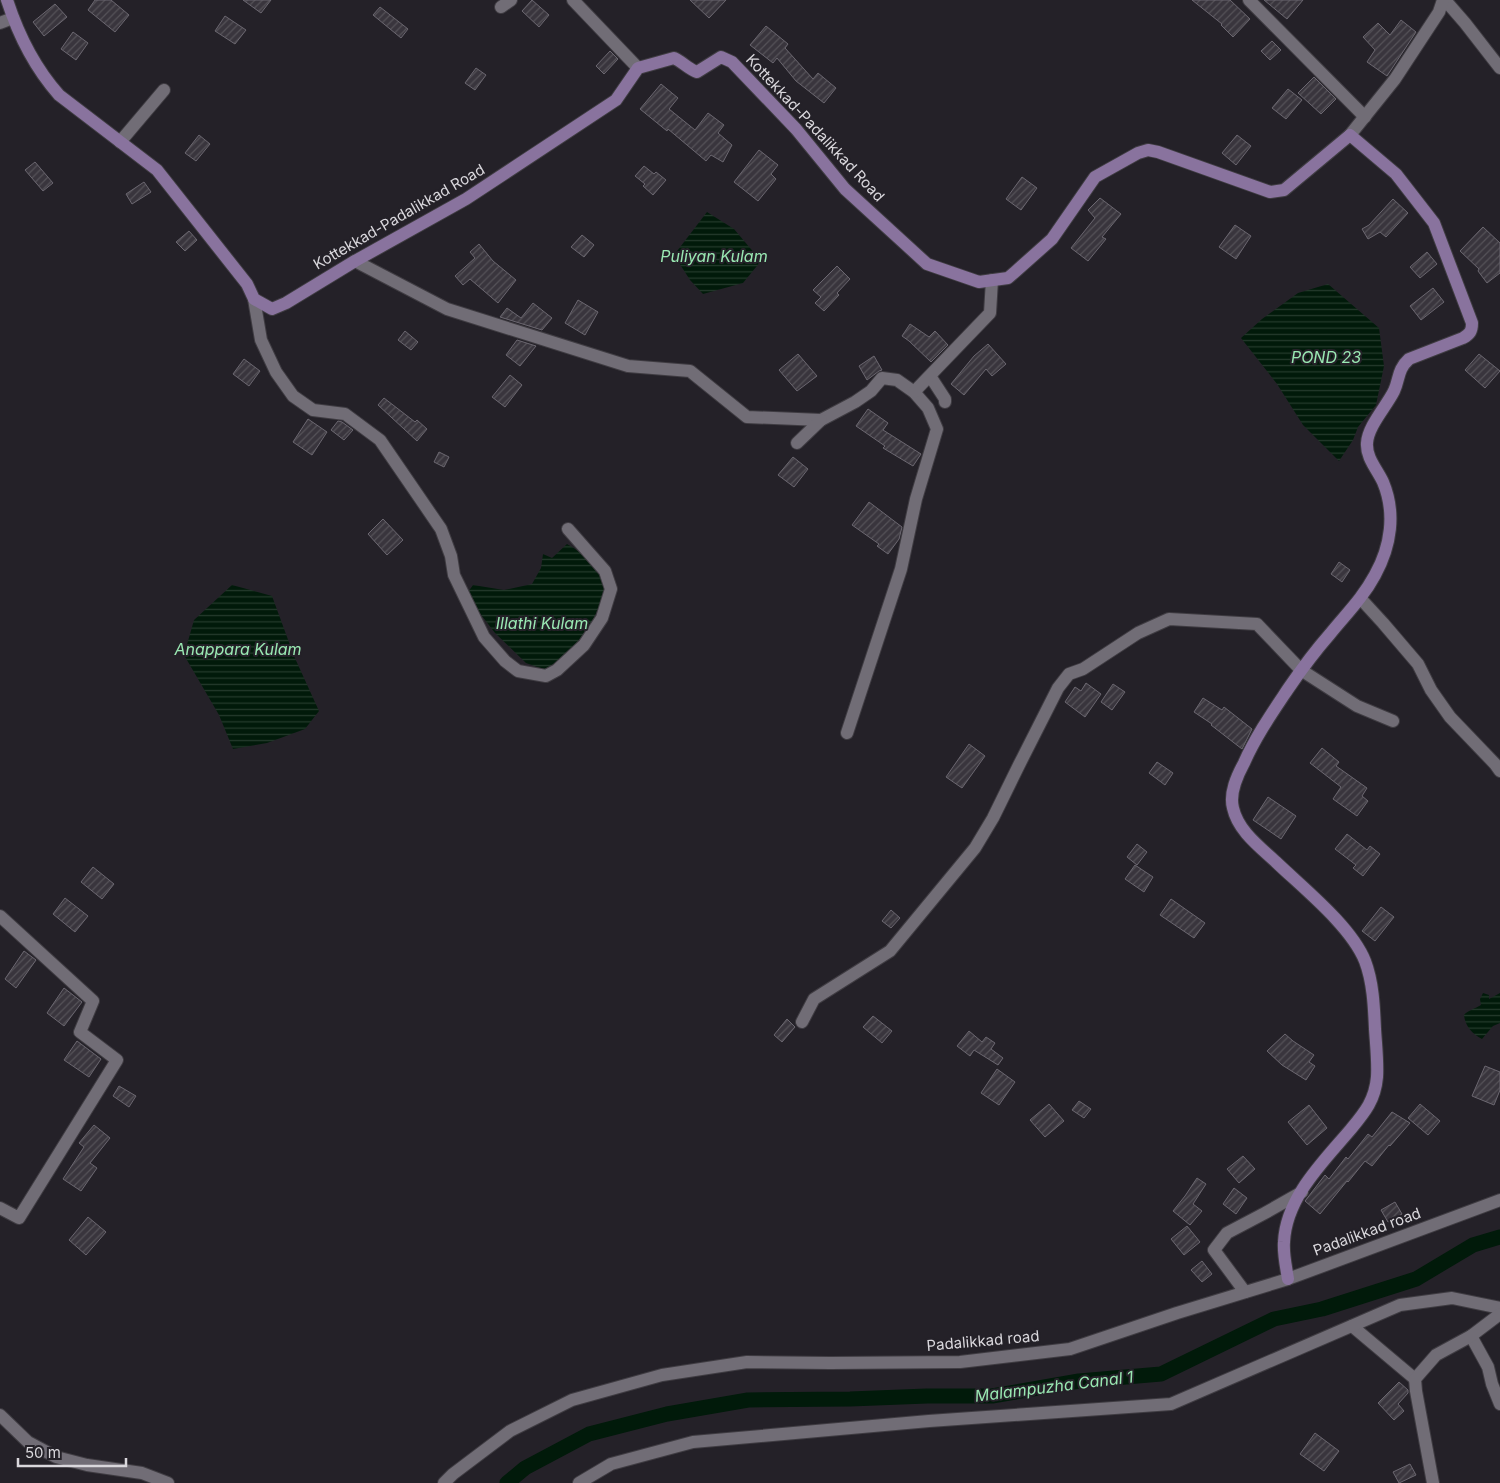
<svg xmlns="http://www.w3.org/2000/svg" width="1500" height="1483" viewBox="0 0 1500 1483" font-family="Inter,sans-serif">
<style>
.water{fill:url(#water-rules)}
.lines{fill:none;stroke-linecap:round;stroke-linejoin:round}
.canal{stroke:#011a0a;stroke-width:15}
.building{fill:url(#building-hatch);stroke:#6b6770}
.minor-casing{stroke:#3f3c42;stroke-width:14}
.tertiary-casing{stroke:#3f3c42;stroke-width:14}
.secondary-casing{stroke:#3f3c42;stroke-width:14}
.minor{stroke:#716d76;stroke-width:12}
.tertiary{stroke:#716d76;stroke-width:12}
.secondary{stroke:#89739e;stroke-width:12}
.labels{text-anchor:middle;stroke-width:4;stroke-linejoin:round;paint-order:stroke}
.street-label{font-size:15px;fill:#d9d7dc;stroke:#242128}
.water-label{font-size:16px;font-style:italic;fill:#9ae9b3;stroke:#242128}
</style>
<defs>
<pattern id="water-rules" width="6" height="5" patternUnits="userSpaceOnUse" patternTransform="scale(1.25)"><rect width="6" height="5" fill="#011a0a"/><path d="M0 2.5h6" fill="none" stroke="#253b2d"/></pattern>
<pattern id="building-hatch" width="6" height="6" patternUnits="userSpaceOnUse" patternTransform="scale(1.25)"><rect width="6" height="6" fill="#39353d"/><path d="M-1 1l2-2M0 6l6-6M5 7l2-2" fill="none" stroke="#555258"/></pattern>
</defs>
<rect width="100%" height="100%" fill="#242128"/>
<g class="water">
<polygon points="707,212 734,229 761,261 743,283 703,294 690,280 674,255"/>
<polygon points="1328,284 1379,328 1384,366 1376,405 1358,427 1353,440 1339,461 1303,425 1277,384 1241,338 1262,319 1298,293"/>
<path d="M567,544C586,554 596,570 608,587L591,624L554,673L526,663L495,633L466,595L473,585L504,590L532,584L541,568L543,554L552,558Z"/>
<polygon points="232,585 272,596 294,656 319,711 305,729 267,743 233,749 219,715 184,655 194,620"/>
<path d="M1483,993L1489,995V999L1500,993V1023L1493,1026L1482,1039C1472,1034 1465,1026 1464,1015C1468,1010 1475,1009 1481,1005L1480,999Z"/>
</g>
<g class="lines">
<polyline class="canal" points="507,1483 525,1468 589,1434 667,1414 748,1400 850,1399 927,1396 992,1396 1079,1381 1161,1374 1274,1319 1322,1309 1416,1279 1473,1245 1500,1237"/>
</g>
<g class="building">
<polygon points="95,0 111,0 129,15 115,32 88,10"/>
<polygon points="243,0 271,0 261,13"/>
<polygon points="532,0 549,15 539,27 522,11"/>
<polygon points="690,0 726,0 709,18"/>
<polygon points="1192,0 1230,0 1250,19 1233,37 1221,25 1222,24"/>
<polygon points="1264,0 1303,0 1287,19"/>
<polygon points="55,4 67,17 44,36 33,22"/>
<polygon points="380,7 408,29 401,38 373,15"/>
<polygon points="225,16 246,30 235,44 215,31"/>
<polygon points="1401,20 1416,32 1387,76 1367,62 1375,50 1363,37 1378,23 1390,35"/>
<polygon points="766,26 788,44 785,48 813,79 818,73 836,88 824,103 796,81 777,58 773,63 750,45"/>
<polygon points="73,32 88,43 76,60 61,49"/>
<polygon points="1272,41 1281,50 1270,60 1261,51"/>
<polygon points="610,51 618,59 604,74 596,66"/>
<polygon points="476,68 486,75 475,90 465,83"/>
<polygon points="1314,77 1336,99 1321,114 1298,93"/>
<polygon points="661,84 678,98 669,109 695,130 708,113 724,125 718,133 732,145 723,162 711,155 706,161 668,129 667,131 640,109"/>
<polygon points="1288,89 1302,100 1286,119 1272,108"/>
<polygon points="199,135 210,144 196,161 185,153"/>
<polygon points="1237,135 1251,146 1236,165 1222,153"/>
<polygon points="759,150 778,165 771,174 776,179 758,201 734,182"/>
<polygon points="35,162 53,183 43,191 25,170"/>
<polygon points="644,166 654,174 656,172 666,180 653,195 643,186 645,184 635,176"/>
<polygon points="1022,177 1037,188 1021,210 1006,199"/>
<polygon points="144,182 151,192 132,204 126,194"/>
<polygon points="1100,198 1121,214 1102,237 1106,239 1088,261 1071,248 1095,218 1088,210"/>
<polygon points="1393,199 1408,213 1386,237 1380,232 1368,239 1362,229 1369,225"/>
<polygon points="1235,225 1251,236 1236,259 1219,247"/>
<polygon points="1483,227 1500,243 1500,273 1487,283 1478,271 1479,269 1460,251"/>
<polygon points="189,231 197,240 185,251 176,242"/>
<polygon points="582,235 594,245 584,257 571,247"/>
<polygon points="479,244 493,261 516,280 498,303 470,279 463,285 455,276 475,258 470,252"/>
<polygon points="1427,252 1437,264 1420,278 1410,267"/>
<polygon points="837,266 850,279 837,293 839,295 824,311 815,303 821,297 813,290"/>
<polygon points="1433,288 1444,302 1421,320 1410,306"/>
<polygon points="578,300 598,312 585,335 565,323"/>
<polygon points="533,303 552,318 542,330 500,317 507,308 521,318"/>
<polygon points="910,324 929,337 935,331 948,345 931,362 909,341 902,336"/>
<polygon points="405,331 418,342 411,350 398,340"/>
<polygon points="517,340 536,346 520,366 506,355"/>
<polygon points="988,344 1006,364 992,376 986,369 964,395 951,384 974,356"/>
<polygon points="798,354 817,376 797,391 779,370"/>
<polygon points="1479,354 1500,371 1485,388 1465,370"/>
<polygon points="874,356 882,370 879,371 867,380 859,366"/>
<polygon points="244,359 260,371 249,386 233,374"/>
<polygon points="510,375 522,385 505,407 492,397"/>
<polygon points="384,398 415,422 417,420 427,429 417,441 378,405"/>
<polygon points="868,409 888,423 883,430 921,454 913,466 883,448 885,446 856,426"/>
<polygon points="308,419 327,432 312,455 293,442"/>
<polygon points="338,421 342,422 353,430 344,440 331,430"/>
<polygon points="439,452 449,457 444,467 434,462"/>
<polygon points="793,457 808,469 794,487 778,475"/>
<polygon points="869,502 902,527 899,539 888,554 877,546 879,544 852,525"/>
<polygon points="383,519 403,540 387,555 368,534"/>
<polygon points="1339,562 1350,570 1342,582 1331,574"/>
<polygon points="1086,683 1101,694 1085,717 1065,702 1075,687 1081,691"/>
<polygon points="1113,684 1125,692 1112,710 1101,702"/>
<polygon points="1203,698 1222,710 1224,707 1252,729 1242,749 1211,725 1212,724 1194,712"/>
<polygon points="969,744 985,756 962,788 946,777"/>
<polygon points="1322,748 1339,762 1336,766 1367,788 1362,796 1368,801 1357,816 1333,799 1341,787 1310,763"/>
<polygon points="1157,762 1173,773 1165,785 1149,773"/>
<polygon points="1268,797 1296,816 1281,839 1253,820"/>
<polygon points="1347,834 1367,850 1370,846 1380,854 1363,876 1353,868 1356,865 1335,849"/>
<polygon points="1137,844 1147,852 1137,865 1127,857"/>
<polygon points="1135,865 1153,877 1144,892 1125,879"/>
<polygon points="93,867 114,884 102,899 81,882"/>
<polygon points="65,898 88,916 75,932 53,914"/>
<polygon points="1171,899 1205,923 1194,938 1160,915"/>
<polygon points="1381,907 1394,917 1375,941 1362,931"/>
<polygon points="891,910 900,918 891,928 882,921"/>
<polygon points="24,951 36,960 16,988 5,979"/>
<polygon points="64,988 82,1002 64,1026 47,1013"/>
<polygon points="873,1016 892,1031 882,1043 863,1027"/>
<polygon points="787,1019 795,1027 782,1042 774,1035"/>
<polygon points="969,1031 982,1042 986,1037 995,1043 991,1049 1003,1058 998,1065 974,1050 970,1056 957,1046"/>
<polygon points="1285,1034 1293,1041 1314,1055 1309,1062 1315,1066 1306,1080 1282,1065 1267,1051"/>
<polygon points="77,1041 101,1059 89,1077 64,1060"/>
<polygon points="1485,1066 1500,1072 1500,1090 1494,1105 1472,1096"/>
<polygon points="997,1069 1015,1082 999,1105 981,1093"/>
<polygon points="119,1086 136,1096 129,1107 113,1096"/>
<polygon points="1079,1101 1091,1109 1084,1118 1072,1110"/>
<polygon points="1049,1104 1064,1121 1045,1137 1030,1120"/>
<polygon points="1420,1104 1440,1121 1428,1135 1408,1118"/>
<polygon points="1309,1105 1327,1128 1307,1145 1288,1122"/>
<polygon points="1392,1112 1410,1123 1390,1146 1389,1145 1372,1166 1365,1161 1348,1182 1347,1181 1320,1214 1305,1201 1325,1175 1329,1179 1346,1157 1348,1159 1368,1134 1372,1137"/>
<polygon points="94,1125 110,1138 90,1163 97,1168 81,1191 63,1179 84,1147 79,1143"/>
<polygon points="1243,1156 1255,1169 1239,1183 1227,1169"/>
<polygon points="1197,1178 1206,1184 1193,1204 1202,1211 1190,1225 1173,1211 1185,1196"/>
<polygon points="1234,1188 1247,1198 1236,1214 1223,1204"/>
<polygon points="1395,1202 1402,1214 1388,1222 1381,1210"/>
<polygon points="88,1217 106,1232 86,1255 69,1240"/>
<polygon points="1187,1226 1200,1242 1184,1255 1171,1239"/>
<polygon points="1202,1261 1212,1274 1202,1282 1191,1270"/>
<polygon points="1399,1382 1408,1390 1408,1393 1398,1404 1404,1411 1394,1420 1378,1403"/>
<polygon points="1315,1433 1339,1451 1324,1471 1300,1454"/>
<polygon points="1410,1464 1416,1475 1399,1483 1393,1472"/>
</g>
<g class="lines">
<g class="minor-casing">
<g id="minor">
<polyline points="573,0 638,68"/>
<polyline points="1249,0 1365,117"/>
<polyline points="1445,0 1465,23 1500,68"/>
<polyline points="501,7 511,0"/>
<polyline points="0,23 13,18"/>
<polyline points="1350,135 1395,79 1439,12 1443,0"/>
<polyline points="120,142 164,90"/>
<polyline points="355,261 447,309 628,366 690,371 747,417 821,420 855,402 871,391 882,378 897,380 914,392 928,408 937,429 916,499 901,569 847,733"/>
<polyline points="254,299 261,340 276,372 293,396 313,410 345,414 380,440 441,529 451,556 454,575 484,637 505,661 518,671 546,676 557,670 584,645 602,618 611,589 605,571 568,529"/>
<polyline points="930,376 945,399 945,402"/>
<polyline points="914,392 990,313 992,280"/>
<polyline points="797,443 821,420"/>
<polyline points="1361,599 1383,623 1418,664 1431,690 1450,717 1495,764 1500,771"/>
<polyline points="0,916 93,1001 80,1032 117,1060 19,1218 0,1208"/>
<polyline points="802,1022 814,999 890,951 975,848 993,818 1019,765 1058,688 1069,674 1083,669 1138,633 1169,619 1257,624 1301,670 1357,706 1393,721"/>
<polyline points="1245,1292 1214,1250 1227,1233 1265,1213 1302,1192"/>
<polyline points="1352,1326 1415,1379"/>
<polyline points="1471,1336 1488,1367 1492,1384 1500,1404"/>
<polyline points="579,1483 611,1464 693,1442 929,1421 1171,1404 1400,1305 1452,1298 1500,1308"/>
<polyline points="1433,1483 1416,1391 1415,1379 1436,1355 1471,1336 1500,1314"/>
</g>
</g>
<g class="tertiary-casing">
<g id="tertiary">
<polyline points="0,1415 28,1442 56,1457 87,1465 142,1473 168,1483"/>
<polyline points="444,1483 453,1474 510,1431 572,1400 662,1375 747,1362 830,1363 960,1362 1070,1349 1177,1313 1288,1279 1500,1200"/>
</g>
</g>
<g class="secondary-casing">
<path id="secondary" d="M7,0C18,34 35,68 59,95L157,170L247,284L254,299L272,309L286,303L355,261L466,199L616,100L638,68L674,58C683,62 688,69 697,72L721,57L732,62L796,129L845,189L927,264L979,282L1008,278L1015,272L1052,239L1095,177L1138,153L1148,150L1158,152L1270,192L1284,190L1350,135L1396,174L1434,223L1472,323C1472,331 1470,334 1463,338L1409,359C1397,370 1400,378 1394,391C1386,407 1368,426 1367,443C1366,458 1377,469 1383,482C1396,513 1391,546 1375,575C1362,599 1347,613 1330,634C1315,651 1301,670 1288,689C1272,713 1256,736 1244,763C1237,776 1229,793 1233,808C1238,831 1260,847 1276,862C1303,888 1351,926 1365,961C1373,982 1374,1006 1375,1029C1376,1045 1378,1062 1377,1077C1375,1100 1365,1112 1351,1129C1324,1161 1286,1197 1284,1242C1283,1254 1286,1266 1288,1279"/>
</g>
<use href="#minor" class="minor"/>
<use href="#tertiary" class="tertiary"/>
<use href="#secondary" class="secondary"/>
</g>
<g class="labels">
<g class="street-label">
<text transform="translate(815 128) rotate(47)" y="5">Kottekkad-Padalikkad Road</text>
<text transform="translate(399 217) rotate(-30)" y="5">Kottekkad-Padalikkad Road</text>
<text transform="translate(1367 1232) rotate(-20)" y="5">Padalikkad road</text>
<text transform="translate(983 1341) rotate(-5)" y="5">Padalikkad road</text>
</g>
<g class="water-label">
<text x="714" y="262">Puliyan Kulam</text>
<text x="1326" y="363">POND 23</text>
<text x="542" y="629">Illathi Kulam</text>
<text x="238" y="655">Anappara Kulam</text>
<text transform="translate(1054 1386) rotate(-7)" y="6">Malampuzha Canal 1</text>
</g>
</g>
<path d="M18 1458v8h108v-8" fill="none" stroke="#d9d7dc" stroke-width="2.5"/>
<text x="25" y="1458" font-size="15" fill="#d9d7dc" stroke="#242128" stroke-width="4" paint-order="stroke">50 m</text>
</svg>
